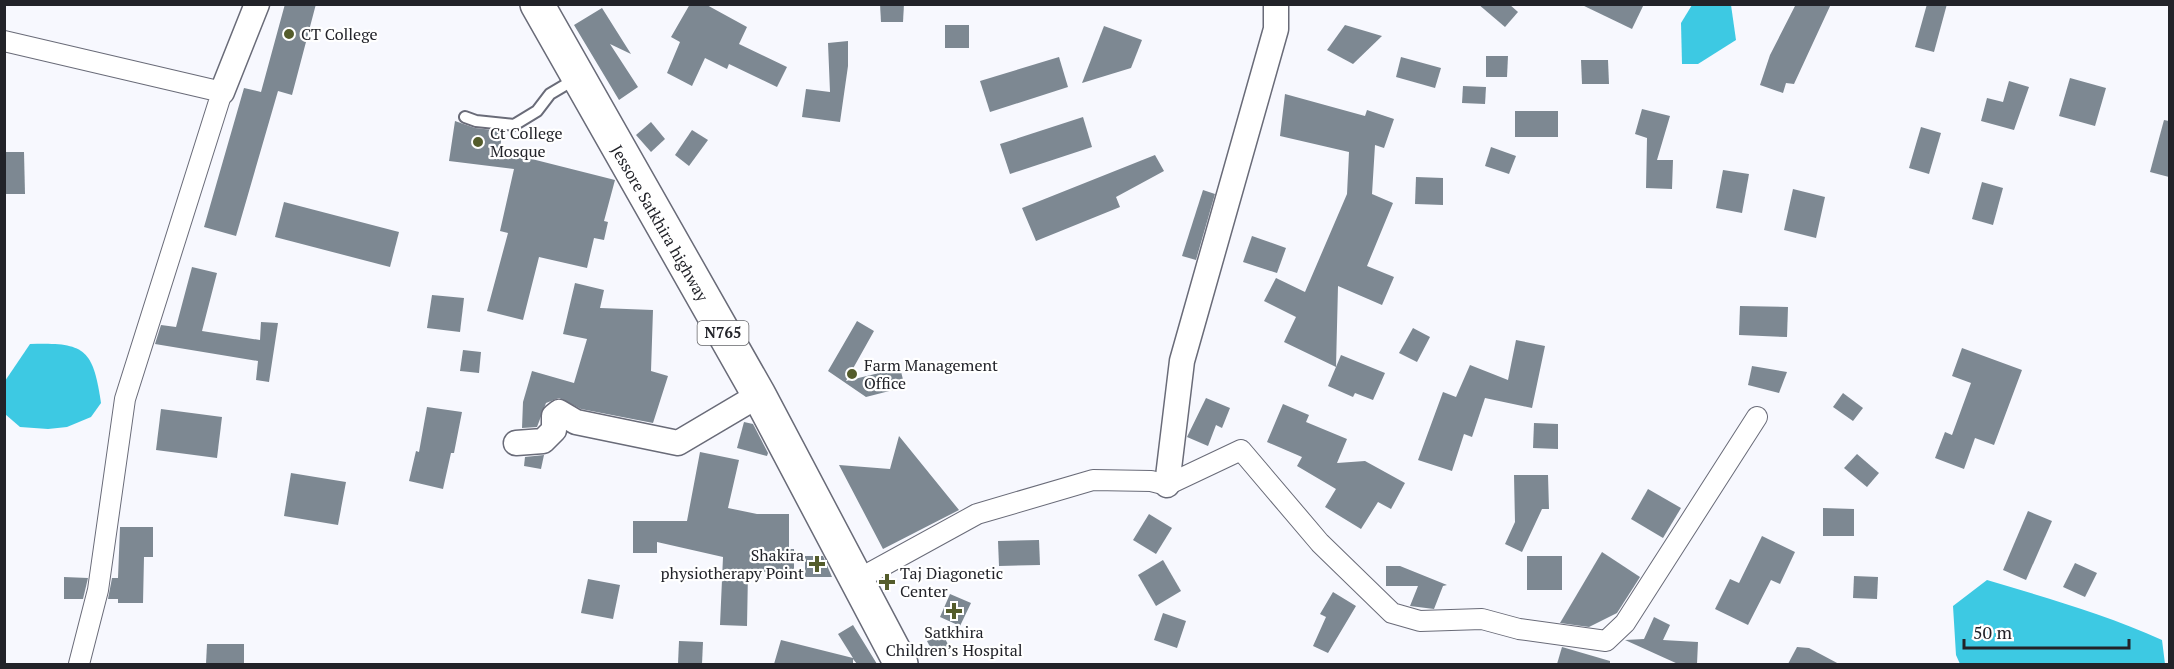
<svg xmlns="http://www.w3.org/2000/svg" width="2174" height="669" viewBox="0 0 2174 669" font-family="'PT Serif',serif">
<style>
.water{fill:#3dc9e3}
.building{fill:#7d8892}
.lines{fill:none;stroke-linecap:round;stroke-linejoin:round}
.service-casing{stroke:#696b78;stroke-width:14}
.minor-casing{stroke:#696b78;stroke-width:22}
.tertiary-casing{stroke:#696b78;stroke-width:27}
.trunk-casing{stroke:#696b78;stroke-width:36}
.service{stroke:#fff;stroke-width:10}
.minor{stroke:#fff;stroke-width:20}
.tertiary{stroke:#fff;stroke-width:24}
.trunk{stroke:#fff;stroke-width:33}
.poi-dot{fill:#545c2b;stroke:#fff;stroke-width:2}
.labels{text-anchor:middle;stroke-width:4.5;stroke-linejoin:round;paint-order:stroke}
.shield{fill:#fff;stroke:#646569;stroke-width:1.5}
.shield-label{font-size:15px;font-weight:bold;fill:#222329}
.poi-label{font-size:16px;fill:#222329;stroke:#fff;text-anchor:start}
.street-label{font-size:16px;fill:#222329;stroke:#fff}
</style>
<rect width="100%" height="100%" fill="#f7f8fe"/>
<g class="water">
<polygon points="1692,5 1731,5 1736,40 1698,64 1682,64 1681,23"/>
<path d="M30,344C85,342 93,349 101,403L91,417L67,427L48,429L20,427L5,414V381Z"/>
<path d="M1987,580C2047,598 2105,614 2162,640L2165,664H1960L1956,655L1953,606Z"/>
</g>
<g class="building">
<polygon points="285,4 316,4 292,95 278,91 236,236 204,227 244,88 261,92"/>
<polygon points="690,4 705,4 747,27 739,44 787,67 777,87 729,64 727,69 705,58 692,86 667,73 680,42 671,37"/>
<polygon points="880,4 904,4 903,22 881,22"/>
<polygon points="1478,4 1509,4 1518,12 1505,27"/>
<polygon points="1580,4 1644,4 1632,29"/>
<polygon points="1796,4 1831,4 1794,84 1786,83 1783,93 1760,85 1770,55"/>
<polygon points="1927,4 1947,4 1934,52 1915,47"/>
<polygon points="602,8 631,54 610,44 638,87 619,100 574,25"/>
<rect x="945" y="25" width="24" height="23"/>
<polygon points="1345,25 1382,36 1353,64 1327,50"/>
<polygon points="1104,26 1142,40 1131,68 1082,83"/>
<polygon points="848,41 848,66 840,122 802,117 806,89 830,92 828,43"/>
<polygon points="1486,56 1508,56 1507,77 1486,77"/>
<polygon points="1059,57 1068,87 990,112 980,81"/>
<polygon points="1401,57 1441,68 1435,88 1396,77"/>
<polygon points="1581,60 1608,60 1609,84 1582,84"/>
<polygon points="2070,78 2106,88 2095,126 2059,116"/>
<polygon points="2009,81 2029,87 2014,130 1981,121 1987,98 2003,102"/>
<polygon points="1463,86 1486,87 1485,104 1462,103"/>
<polygon points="1285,94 1365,116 1367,110 1394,119 1384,148 1375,145 1372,194 1393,203 1367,266 1394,277 1382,305 1338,286 1336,367 1284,342 1296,317 1264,301 1276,278 1305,292 1347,194 1349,152 1280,136"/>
<polygon points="1642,109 1670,116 1657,160 1673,160 1672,189 1646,188 1647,138 1635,134"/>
<rect x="1515" y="111" width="43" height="26"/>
<polygon points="1083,117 1092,147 1010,174 1000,144"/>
<polygon points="2164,120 2169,121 2169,177 2150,172"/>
<polygon points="455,121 475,128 502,131 500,151 615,180 604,221 608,222 604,240 594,238 587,268 539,257 523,320 487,311 508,233 500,231 514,169 449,161"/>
<polygon points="651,122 665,139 651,152 636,135"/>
<polygon points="1921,127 1941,133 1929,174 1909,168"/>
<polygon points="692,130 708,140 689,166 675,155"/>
<polygon points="1491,147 1516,156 1509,174 1485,166"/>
<polygon points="4,152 24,152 25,194 4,194"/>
<polygon points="1155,155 1164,171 1116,197 1120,207 1036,241 1022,208"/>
<polygon points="1723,170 1749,174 1742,213 1716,208"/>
<polygon points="1416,177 1443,178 1443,205 1415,204"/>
<polygon points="1982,182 2003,188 1993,225 1972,219"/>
<polygon points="1793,189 1825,197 1816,238 1784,230"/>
<polygon points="1203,190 1215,194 1196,260 1182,256"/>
<polygon points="284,202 399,232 390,267 275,237"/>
<polygon points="1252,236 1286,248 1277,273 1243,262"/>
<polygon points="192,267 217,273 202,331 260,340 261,322 278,323 269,382 256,380 258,361 155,344 161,325 176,327"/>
<polygon points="575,283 604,290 600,308 653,310 651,371 668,376 653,423 581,409 559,398 546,403 537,427 522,428 523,402 532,371 574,383 587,339 563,334"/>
<polygon points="432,295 464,298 460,332 427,328"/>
<polygon points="1740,306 1788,307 1787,337 1739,335"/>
<polygon points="857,321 874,331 846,381 900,368 905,387 866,397 828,371"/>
<polygon points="1413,328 1430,337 1417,362 1399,353"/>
<polygon points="1516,340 1545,346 1532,408 1485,398 1472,437 1464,434 1452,471 1418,460 1443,392 1456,397 1470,365 1508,380"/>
<polygon points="1962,348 2022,370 1994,445 1975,438 1964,469 1935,458 1945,432 1952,435 1971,383 1952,376"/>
<polygon points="463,350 481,352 479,373 460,371"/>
<polygon points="1341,355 1385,373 1373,400 1355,393 1353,397 1328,386"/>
<polygon points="1752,366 1787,372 1779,393 1748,385"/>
<polygon points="1843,393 1863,408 1853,421 1833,407"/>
<polygon points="1206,398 1230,408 1222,428 1216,425 1208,446 1187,437"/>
<polygon points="1283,404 1309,415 1306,422 1347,439 1337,463 1365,461 1405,483 1391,509 1378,502 1361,529 1325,507 1336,489 1297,466 1302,457 1267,442"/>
<polygon points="427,407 462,412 454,453 451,453 443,489 409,481 416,451 419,452"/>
<polygon points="161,409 222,417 217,458 156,450"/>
<polygon points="744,422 753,424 768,453 767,456 737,448"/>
<polygon points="1534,423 1558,424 1558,449 1533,448"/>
<polygon points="899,436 959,510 883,549 839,465 890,469"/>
<polygon points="700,452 739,460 728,508 757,514 789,514 789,549 794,549 794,572 748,572 747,626 720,625 723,557 657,542 657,553 633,553 633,521 687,521"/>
<polygon points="1857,454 1879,473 1867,487 1844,468"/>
<polygon points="544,455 541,469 524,466 525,457"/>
<polygon points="291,473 346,482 338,525 284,516"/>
<polygon points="1514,475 1548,475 1549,509 1542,509 1522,552 1505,544 1515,522"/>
<polygon points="1648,489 1681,508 1663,538 1631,519"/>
<polygon points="1823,508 1854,509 1854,536 1823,536"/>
<polygon points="2028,511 2052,521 2026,580 2003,570"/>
<polygon points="1149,514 1172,528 1156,554 1133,540"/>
<polygon points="120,527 153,527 153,557 144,557 143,603 118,603 118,599 108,599 112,578 118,578"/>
<polygon points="1762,536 1795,552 1780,584 1771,580 1748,625 1715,609 1730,579 1739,583"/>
<polygon points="1039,540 1040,565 999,566 998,541"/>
<polygon points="1602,552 1640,577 1617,613 1589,627 1560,623"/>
<polygon points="805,556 823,556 832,577 805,577"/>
<rect x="1527" y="556" width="35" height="34"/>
<polygon points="1163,560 1181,591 1156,606 1138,575"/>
<polygon points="2075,563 2097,573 2085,597 2063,587"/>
<polygon points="1386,566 1400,566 1447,585 1443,586 1434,609 1410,606 1418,586 1386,586"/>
<polygon points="1854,576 1878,577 1877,599 1853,598"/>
<polygon points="64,577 88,578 83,599 64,599"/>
<polygon points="588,579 620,585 613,619 581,613"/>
<polygon points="1333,592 1356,606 1328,653 1313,646 1326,617 1320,614"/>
<polygon points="950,594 971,603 960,626 940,617"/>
<polygon points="1163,613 1186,621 1177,648 1154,640"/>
<polygon points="1654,617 1670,625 1663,640 1698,642 1697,664 1678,664 1625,640 1644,639"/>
<polygon points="853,625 877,664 857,664 853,659 853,664 774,664 781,640 853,658 838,634"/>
<polygon points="942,633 951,650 936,658 927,641"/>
<polygon points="679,641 703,642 702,664 678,664"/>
<polygon points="207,644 244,644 244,664 206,664"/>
<polygon points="1562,647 1610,661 1610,664 1557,664"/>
<polygon points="1797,647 1809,648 1839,664 1788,664"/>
</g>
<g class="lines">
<g class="service-casing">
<polyline id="service" points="465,117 476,121 514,125 537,111 550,94 577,78"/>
</g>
<g class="minor-casing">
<g id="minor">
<polyline points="4,41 222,92 125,399 98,590 79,664"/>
<polyline points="855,581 977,514 1093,480 1151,481 1167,485 1241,450 1320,543 1392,613 1420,621 1482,619 1519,629 1606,641 1625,623 1757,417"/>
</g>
</g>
<g class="tertiary-casing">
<g id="tertiary">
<polyline points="222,92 257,4"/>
<polyline points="516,443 543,441 554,430 554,416 559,412 576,422 678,443 759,395"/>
<polyline points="1167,485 1182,361 1276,29 1276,4"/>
</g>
</g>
<g class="trunk-casing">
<polyline id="trunk" points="537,4 759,395 901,664"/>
</g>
<use href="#service" class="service"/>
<use href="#minor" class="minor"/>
<use href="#tertiary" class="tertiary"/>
<use href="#trunk" class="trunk"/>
</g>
<g class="poi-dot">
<circle cx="289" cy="34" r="6"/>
<circle cx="478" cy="142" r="6"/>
<circle cx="852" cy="374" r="6"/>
<path d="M814 555h6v6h6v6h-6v6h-6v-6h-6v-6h6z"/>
<path d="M884 573h6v6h6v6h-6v6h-6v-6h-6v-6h6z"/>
<path d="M951 602h6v6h6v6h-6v6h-6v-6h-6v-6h6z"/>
</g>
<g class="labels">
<rect class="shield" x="697.5" y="321" width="51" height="24" rx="4.5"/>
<g class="shield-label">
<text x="723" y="338">N765</text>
</g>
<g class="poi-label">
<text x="301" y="40">CT College</text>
<text x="490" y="139">Ct College<tspan x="490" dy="18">Mosque</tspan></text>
<text x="864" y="371">Farm Management<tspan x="864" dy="18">Office</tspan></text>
<text x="804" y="561" text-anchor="end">Shakira<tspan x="804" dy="18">physiotherapy Point</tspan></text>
<text x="900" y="579">Taj Diagonetic<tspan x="900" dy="18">Center</tspan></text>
<text x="954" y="638" text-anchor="middle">Satkhira<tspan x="954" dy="18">Children’s Hospital</tspan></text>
</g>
<g class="street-label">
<text transform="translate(660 223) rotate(60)" y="6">Jessore Satkhira highway</text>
</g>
</g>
<rect width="2174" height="669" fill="none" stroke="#222329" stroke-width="12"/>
<path d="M1964 639v9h165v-9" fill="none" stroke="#222329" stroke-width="3"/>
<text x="1973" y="639" font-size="18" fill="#222329" stroke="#ffffff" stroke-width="4.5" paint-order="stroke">50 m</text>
</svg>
